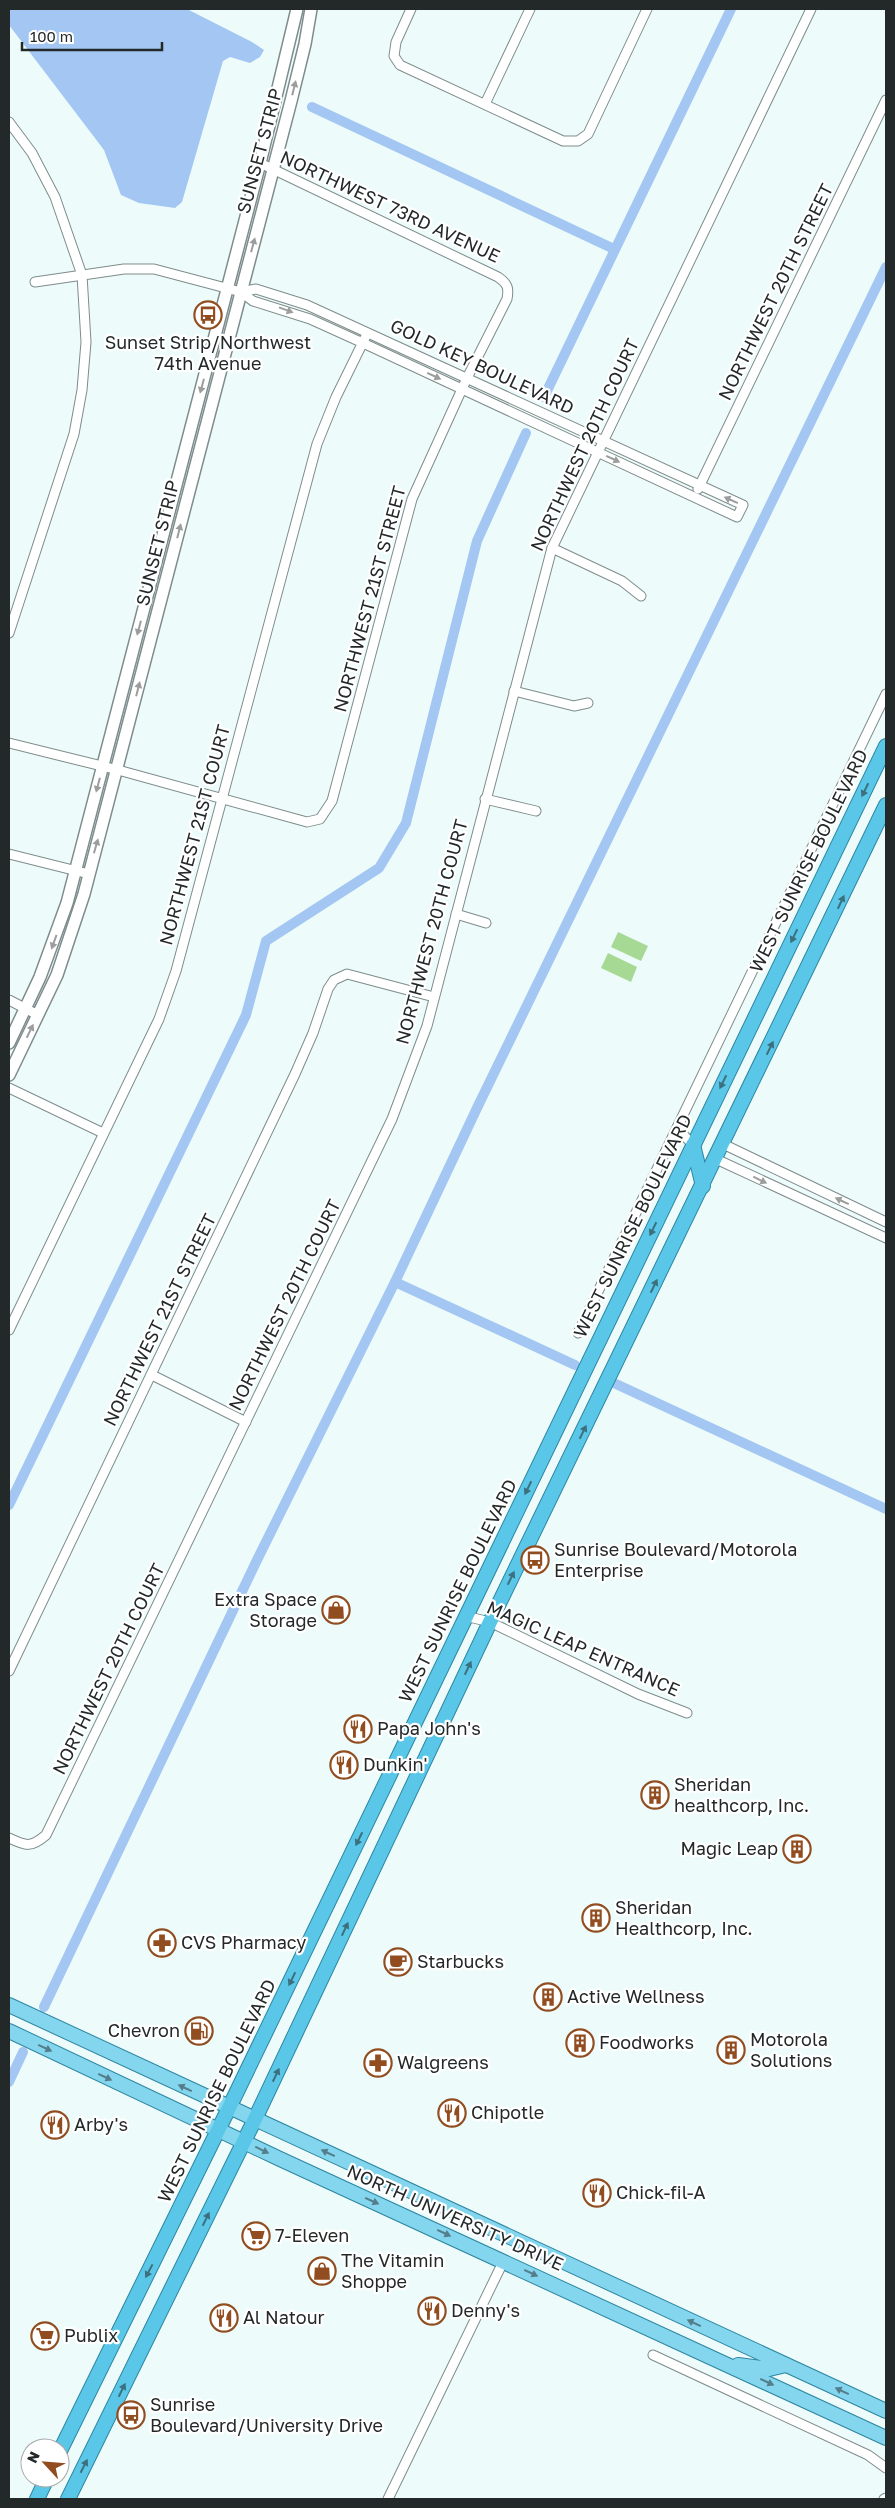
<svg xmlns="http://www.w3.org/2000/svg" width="895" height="2508" viewBox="0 0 895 2508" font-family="'Golos Text',sans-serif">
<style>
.green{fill:#a6da94}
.water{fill:#a3c7f2}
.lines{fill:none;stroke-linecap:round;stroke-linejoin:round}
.canal{stroke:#a3c7f2;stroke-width:10}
.minor-casing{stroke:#7f8c8c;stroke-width:11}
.tertiary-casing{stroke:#7f8c8c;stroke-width:14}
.primary-casing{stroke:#2d86a2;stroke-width:16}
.trunk-casing{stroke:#2d86a2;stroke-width:16}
.minor{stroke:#fff;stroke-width:9}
.tertiary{stroke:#fff;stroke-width:11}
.primary{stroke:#84d5ee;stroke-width:14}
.trunk{stroke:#5bc7e8;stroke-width:14}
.oneway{fill:#9c9e9e}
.oneway2{fill:#3c707e}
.oneway3{fill:#547e8b}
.labels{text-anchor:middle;stroke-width:4.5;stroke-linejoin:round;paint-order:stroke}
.street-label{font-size:18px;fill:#232828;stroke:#fff}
.poi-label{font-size:18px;fill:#232828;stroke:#fff;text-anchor:start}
</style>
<rect width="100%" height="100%" fill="#edfcfb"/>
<g class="green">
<polygon points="618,932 648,946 641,961 611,947"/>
<polygon points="608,953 637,967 631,982 601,968"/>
</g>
<polygon class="water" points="9,9 187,9 252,42 264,50 260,57 250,63 230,57 223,61 182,202 175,208 139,203 121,195 104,150 9,25"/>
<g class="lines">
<g class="canal">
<polyline points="312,107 614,249"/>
<polyline points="544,397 731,9"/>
<polyline points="395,1282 575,1365"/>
<polyline points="616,1384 886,1509"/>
<polyline points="9,1505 246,1015 266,941 379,868 406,823 477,541 526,433"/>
<polyline points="44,2007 257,1560 395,1282 477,1108 886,267"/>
<polyline points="9,2082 23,2052"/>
</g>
<g class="minor-casing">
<g id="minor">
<polyline points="411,9 396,42 394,56 400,65 563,141 578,141 588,134 647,9"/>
<polyline points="485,104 530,9"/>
<polyline points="9,122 32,153 55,197 82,275 86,342 82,390 74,434 9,633"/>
<polyline points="35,282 124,269 154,269 241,292 253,301 310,319 363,343 737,517 743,505 307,305 256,289 241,292"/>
<polyline points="698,489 886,100"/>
<polyline points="552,548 622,581 641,596"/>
<polyline points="514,691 574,706 588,703"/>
<path d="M9,743L118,770L307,822L320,819L332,801L412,499L467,378L507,299C509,288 508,284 498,277L260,163"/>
<polyline points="485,799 536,811"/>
<polyline points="9,854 89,874"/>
<polyline points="456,914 486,923"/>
<polyline points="9,1000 38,1015"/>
<polyline points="9,1088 103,1133"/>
<polyline points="677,1128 693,1145"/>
<polyline points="723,1144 886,1222"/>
<polyline points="716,1159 886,1238"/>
<polyline points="9,1330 159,1019 176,971 317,444 336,397 365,338"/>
<polyline points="578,1333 886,694"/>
<polyline points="152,1375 246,1422"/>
<polyline points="465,1616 490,1622 638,1694 687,1713"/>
<polyline points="9,1671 295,1074 313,1033 328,989 334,980 347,974 434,997"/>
<path d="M9,1838C26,1846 31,1848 46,1835L392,1119L427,1026L552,548L811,9"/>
<polyline points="653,2355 868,2455 886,2468"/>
<polyline points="388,2499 504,2260"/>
<polyline points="884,2499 886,2498"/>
</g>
</g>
<g class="tertiary-casing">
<g id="tertiary">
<polyline points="9,1043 40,977 67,903 260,163 297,9"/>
<polyline points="9,1075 57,975 84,894 291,101 305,44 311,9"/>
</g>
</g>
<g class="primary-casing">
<g id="primary">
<polyline points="9,2005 886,2411"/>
<polyline points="9,2031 280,2159 886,2438"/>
<polyline points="738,2365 769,2369 786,2365"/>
</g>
</g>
<g class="trunk-casing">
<g id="trunk">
<polyline points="693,1145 703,1186"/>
<polyline points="60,2451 229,2108 886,746"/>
<polyline points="37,2499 47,2478"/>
<polyline points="68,2499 255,2119 490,1622 886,805"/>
</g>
</g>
<use href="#minor" class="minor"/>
<use href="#tertiary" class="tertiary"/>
<use href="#primary" class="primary"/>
<use href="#trunk" class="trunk"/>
</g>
<defs><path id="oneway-solid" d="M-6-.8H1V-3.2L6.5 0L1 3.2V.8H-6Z" transform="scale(1.25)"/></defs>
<g class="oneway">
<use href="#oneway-solid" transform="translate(294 88) rotate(-76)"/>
<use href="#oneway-solid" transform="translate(253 245) rotate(-75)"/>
<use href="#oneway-solid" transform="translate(286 310) rotate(20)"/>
<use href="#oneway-solid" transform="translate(434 376) rotate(25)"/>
<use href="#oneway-solid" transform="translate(202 386) rotate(105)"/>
<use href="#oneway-solid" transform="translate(613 459) rotate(25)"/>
<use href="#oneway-solid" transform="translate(731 500) rotate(-156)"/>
<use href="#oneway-solid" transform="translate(179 531) rotate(-76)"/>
<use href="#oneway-solid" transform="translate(139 628) rotate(105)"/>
<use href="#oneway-solid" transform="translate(138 689) rotate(-76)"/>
<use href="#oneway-solid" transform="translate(98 785) rotate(105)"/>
<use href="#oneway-solid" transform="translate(96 846) rotate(-74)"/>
<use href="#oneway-solid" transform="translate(54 942) rotate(110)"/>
<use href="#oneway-solid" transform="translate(30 1031) rotate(-64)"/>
<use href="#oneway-solid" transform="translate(760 1180) rotate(26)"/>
<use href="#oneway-solid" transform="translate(842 1201) rotate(-155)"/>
</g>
<g class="oneway2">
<use href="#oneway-solid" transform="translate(865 790) rotate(116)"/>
<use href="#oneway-solid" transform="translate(841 902) rotate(-65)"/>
<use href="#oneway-solid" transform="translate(794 936) rotate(116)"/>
<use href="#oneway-solid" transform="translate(770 1048) rotate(-64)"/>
<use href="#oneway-solid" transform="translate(723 1082) rotate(116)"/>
<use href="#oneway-solid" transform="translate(653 1229) rotate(116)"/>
<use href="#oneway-solid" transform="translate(654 1286) rotate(-64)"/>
<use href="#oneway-solid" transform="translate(583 1432) rotate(-64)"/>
<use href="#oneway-solid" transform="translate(528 1488) rotate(116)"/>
<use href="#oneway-solid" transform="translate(511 1578) rotate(-64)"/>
<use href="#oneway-solid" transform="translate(468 1668) rotate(-65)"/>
<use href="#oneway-solid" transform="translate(359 1839) rotate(116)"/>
<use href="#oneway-solid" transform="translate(345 1929) rotate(-65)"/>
<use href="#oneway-solid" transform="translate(292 1979) rotate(116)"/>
<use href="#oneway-solid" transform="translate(276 2075) rotate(-65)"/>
<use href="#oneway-solid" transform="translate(206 2219) rotate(-64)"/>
<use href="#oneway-solid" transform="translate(149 2271) rotate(118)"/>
<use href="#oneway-solid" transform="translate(122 2390) rotate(-64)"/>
<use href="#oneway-solid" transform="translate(84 2466) rotate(-63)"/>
</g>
<g class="oneway3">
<use href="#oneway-solid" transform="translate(45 2048) rotate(25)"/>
<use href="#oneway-solid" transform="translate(105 2077) rotate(25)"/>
<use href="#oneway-solid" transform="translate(185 2088) rotate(-155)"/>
<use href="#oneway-solid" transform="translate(262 2150) rotate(26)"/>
<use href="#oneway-solid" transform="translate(328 2153) rotate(-155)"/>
<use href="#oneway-solid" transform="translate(372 2201) rotate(24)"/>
<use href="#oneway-solid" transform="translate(444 2233) rotate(25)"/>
<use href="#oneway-solid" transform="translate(531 2273) rotate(25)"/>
<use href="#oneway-solid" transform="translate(694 2323) rotate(-155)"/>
<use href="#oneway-solid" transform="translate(767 2382) rotate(25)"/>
<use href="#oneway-solid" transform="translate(842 2391) rotate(-155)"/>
</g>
<defs>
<g id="bus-ring" transform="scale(1.4375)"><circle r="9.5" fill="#fff" stroke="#914d1f" stroke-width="1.5"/><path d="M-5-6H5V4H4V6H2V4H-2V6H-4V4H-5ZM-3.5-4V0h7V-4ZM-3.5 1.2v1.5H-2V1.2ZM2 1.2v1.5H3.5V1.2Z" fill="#914d1f"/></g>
<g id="shop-ring" transform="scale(1.4375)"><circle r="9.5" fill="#fff" stroke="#914d1f" stroke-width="1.5"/><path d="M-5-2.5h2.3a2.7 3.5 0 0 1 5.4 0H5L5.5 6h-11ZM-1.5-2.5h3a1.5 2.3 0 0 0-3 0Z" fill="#914d1f"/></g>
<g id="restaurant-ring" transform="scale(1.4375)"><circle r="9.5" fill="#fff" stroke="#914d1f" stroke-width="1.5"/><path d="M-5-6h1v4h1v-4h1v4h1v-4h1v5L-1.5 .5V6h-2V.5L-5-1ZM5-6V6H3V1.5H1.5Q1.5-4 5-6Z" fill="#914d1f"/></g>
<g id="building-ring" transform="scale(1.4375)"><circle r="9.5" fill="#fff" stroke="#914d1f" stroke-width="1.5"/><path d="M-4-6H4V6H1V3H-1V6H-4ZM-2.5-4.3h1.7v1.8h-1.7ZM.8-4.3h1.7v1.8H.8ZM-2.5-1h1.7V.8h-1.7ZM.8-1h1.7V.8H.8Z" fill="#914d1f"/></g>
<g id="pharmacy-ring" transform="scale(1.4375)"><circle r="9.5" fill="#fff" stroke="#914d1f" stroke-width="1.5"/><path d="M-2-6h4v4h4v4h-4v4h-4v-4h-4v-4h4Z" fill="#914d1f"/></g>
<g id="cafe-ring" transform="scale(1.4375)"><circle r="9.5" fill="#fff" stroke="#914d1f" stroke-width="1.5"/><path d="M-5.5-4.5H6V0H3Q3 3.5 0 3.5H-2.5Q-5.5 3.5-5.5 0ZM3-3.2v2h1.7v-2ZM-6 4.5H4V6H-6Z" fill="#914d1f"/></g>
<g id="fuel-ring" transform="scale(1.4375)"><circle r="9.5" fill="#fff" stroke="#914d1f" stroke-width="1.5"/><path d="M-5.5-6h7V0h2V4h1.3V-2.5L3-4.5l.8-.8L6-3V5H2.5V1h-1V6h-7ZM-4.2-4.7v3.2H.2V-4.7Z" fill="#914d1f"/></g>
<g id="supermarket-ring" transform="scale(1.4375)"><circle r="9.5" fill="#fff" stroke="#914d1f" stroke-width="1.5"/><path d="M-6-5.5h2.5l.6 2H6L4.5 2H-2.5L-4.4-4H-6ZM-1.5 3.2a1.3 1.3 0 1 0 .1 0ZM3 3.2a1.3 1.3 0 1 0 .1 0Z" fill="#914d1f"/></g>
</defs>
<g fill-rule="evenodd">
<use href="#bus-ring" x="208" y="315"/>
<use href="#bus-ring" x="535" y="1560"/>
<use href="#shop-ring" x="336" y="1610"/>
<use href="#restaurant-ring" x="358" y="1729"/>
<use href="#restaurant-ring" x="344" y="1765"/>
<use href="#building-ring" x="655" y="1795"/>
<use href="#building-ring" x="797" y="1849"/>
<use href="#building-ring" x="596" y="1918"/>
<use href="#pharmacy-ring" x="162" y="1943"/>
<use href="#cafe-ring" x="398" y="1962"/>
<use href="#building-ring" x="548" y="1997"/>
<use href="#fuel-ring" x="199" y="2031"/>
<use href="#building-ring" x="580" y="2043"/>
<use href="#building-ring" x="731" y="2050"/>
<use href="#pharmacy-ring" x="378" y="2063"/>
<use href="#restaurant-ring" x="452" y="2113"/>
<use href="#restaurant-ring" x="55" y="2125"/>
<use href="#restaurant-ring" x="597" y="2193"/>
<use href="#supermarket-ring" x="256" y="2236"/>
<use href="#shop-ring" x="322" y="2271"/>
<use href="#restaurant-ring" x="432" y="2311"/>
<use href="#restaurant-ring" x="224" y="2318"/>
<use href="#supermarket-ring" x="45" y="2336"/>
<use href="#bus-ring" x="131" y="2415"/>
</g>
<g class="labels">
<g class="street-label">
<text transform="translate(260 151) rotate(-75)" y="6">SUNSET STRIP</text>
<text transform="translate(390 207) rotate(25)" y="6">NORTHWEST 73RD AVENUE</text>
<text transform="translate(776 292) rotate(-64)" y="6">NORTHWEST 20TH STREET</text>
<text transform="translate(482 367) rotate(25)" y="6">GOLD KEY BOULEVARD</text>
<text transform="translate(585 445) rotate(-65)" y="6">NORTHWEST 20TH COURT</text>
<text transform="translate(158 543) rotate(-76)" y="6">SUNSET STRIP</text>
<text transform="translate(370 599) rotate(-75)" y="6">NORTHWEST 21ST STREET</text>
<text transform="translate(195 835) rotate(-75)" y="6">NORTHWEST 21ST COURT</text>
<text transform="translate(809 861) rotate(-64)" y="6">WEST SUNRISE BOULEVARD</text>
<text transform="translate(432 932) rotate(-75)" y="6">NORTHWEST 20TH COURT</text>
<text transform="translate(633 1226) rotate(-64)" y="6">WEST SUNRISE BOULEVARD</text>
<text transform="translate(285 1305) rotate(-64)" y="6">NORTHWEST 20TH COURT</text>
<text transform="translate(160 1320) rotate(-64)" y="6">NORTHWEST 21ST STREET</text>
<text transform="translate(458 1591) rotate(-64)" y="6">WEST SUNRISE BOULEVARD</text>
<text transform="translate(583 1649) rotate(24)" y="6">MAGIC LEAP ENTRANCE</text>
<text transform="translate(109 1669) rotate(-64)" y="6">NORTHWEST 20TH COURT</text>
<text transform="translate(217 2091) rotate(-64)" y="6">WEST SUNRISE BOULEVARD</text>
<text transform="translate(455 2218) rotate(24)" y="6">NORTH UNIVERSITY DRIVE</text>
</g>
<g class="poi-label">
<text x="208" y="349" text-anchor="middle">Sunset Strip/Northwest<tspan x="208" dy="21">74th Avenue</tspan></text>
<text x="554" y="1556">Sunrise Boulevard/Motorola<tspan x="554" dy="21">Enterprise</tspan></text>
<text x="317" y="1606" text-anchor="end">Extra Space<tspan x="317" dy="21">Storage</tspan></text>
<text x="377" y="1735">Papa John's</text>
<text x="363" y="1771">Dunkin'</text>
<text x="674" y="1791">Sheridan<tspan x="674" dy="21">healthcorp, Inc.</tspan></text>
<text x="778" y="1855" text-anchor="end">Magic Leap</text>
<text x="615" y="1914">Sheridan<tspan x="615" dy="21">Healthcorp, Inc.</tspan></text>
<text x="181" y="1949">CVS Pharmacy</text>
<text x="417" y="1968">Starbucks</text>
<text x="567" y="2003">Active Wellness</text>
<text x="180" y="2037" text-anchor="end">Chevron</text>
<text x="750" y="2046">Motorola<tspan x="750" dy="21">Solutions</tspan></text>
<text x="599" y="2049">Foodworks</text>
<text x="397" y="2069">Walgreens</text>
<text x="471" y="2119">Chipotle</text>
<text x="74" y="2131">Arby's</text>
<text x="616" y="2199">Chick-fil-A</text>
<text x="275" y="2242">7-Eleven</text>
<text x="341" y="2267">The Vitamin<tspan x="341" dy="21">Shoppe</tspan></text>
<text x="451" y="2317">Denny's</text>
<text x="243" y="2324">Al Natour</text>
<text x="64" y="2342">Publix</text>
<text x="150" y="2411">Sunrise<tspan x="150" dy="21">Boulevard/University Drive</tspan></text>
</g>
</g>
<rect width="895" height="2508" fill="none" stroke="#232828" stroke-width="20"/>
<g transform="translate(45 2463) rotate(296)"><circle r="24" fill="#ffffff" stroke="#a7a9a9"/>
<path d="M0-4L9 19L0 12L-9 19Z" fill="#914d1f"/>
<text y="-8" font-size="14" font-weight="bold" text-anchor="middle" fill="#232828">N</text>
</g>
<path d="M22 42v8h140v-8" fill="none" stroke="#232828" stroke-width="2.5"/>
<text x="30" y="42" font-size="15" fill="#232828" stroke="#ffffff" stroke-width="4" paint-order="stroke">100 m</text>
</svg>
